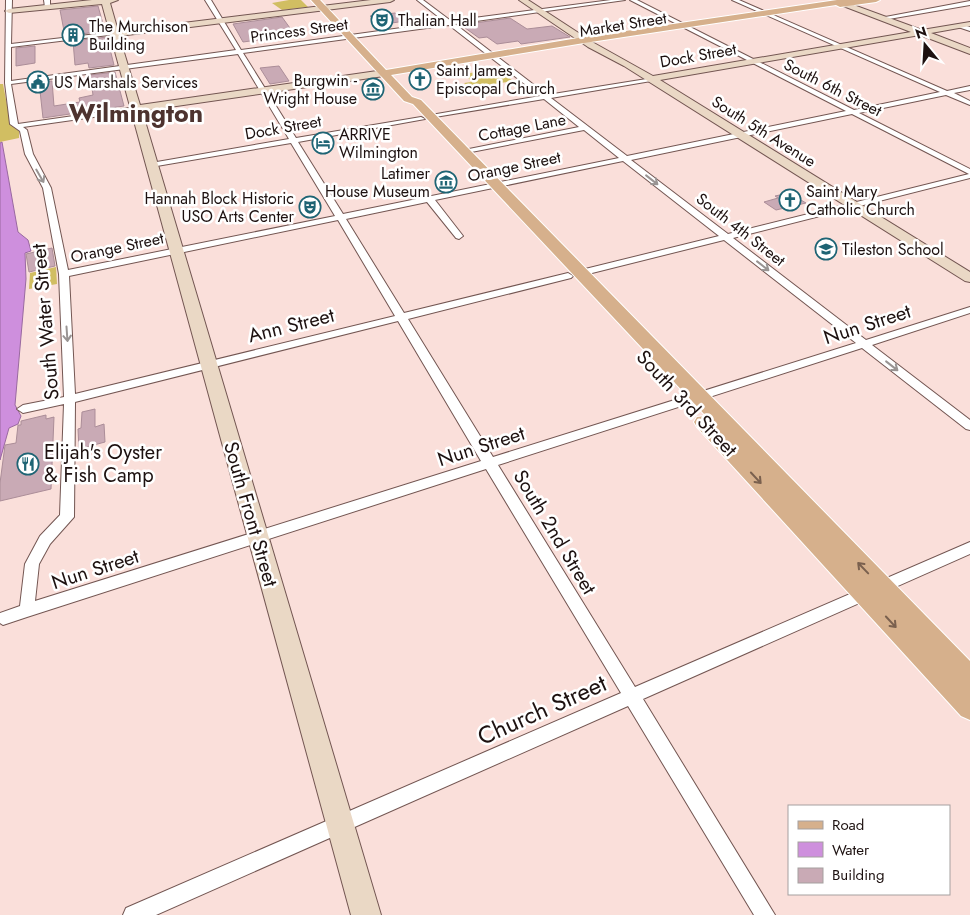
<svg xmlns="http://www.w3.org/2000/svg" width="970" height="915" viewBox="0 0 970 915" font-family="Jost,sans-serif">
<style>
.green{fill:#d1be62}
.water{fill:#ce8fdd;stroke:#9969a0}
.building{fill:#c9aab5;stroke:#ab8d98}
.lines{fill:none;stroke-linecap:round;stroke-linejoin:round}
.street-casing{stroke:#735652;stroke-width:2}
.secondary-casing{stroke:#735652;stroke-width:2}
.primary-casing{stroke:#fff;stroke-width:2}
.street{fill:#fff;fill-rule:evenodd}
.secondary{fill:#ead8c5;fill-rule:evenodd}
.primary{fill:#d6b08c;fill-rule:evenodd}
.oneway{stroke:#999493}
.oneway2{stroke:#7a604e}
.labels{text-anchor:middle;stroke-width:5;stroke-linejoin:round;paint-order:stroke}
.far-poi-label{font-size:16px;fill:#1d1110;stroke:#fff;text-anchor:start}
.far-street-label{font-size:16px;fill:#1d1110;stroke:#fff}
.street-label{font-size:20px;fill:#1d1110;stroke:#fff}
.poi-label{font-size:20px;fill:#1d1110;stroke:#fff;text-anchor:start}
.near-street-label{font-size:24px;fill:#1d1110;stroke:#fff}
.far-town-label{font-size:25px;font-weight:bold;fill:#4d332f;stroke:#fff}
</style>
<rect width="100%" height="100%" fill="#fadfda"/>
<g class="green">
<polygon points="289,0 301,0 308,7 282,10 272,3"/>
<polygon points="498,69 513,81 470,88 464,83 471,82 467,76 470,73"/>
<polygon points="0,84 3,84 11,125 19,131 19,138 0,142"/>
<polygon points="56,267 57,284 29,289 30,273"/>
</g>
<polygon class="water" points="2,142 18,232 28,240 31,251 25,253 26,279 15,405 21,416 18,424 9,428 0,460 0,143"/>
<g class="building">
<polygon points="98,6 105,31 65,36 60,10"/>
<polygon points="395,13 405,21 379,25 370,16"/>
<polygon points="282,17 295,35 243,42 233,24"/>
<polygon points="510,18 527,29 552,26 570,37 521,44 518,41 497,44 487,37 479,38 461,25"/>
<polygon points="107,37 114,65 89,68 88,63 75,65 73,41"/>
<polygon points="35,46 35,63 16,66 16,48"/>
<polygon points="279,66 289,81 270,84 260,68"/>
<polygon points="115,72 124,106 43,118 39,82 52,81 54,106 80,102 79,98 93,95 90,75"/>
<polygon points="789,193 806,203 776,210 764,202 778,198 775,196"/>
<polygon points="52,248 55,266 29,272 26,254"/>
<polygon points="95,409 95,427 104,424 105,442 79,449 78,429 81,428 82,412"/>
<polygon points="46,415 46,419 54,417 51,489 0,501 0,483 5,445 16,443 18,425 21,425 21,421"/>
</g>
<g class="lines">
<g class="street-casing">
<g id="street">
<path d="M6,0H12L11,44L114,32L117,34L11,47V81L236,50L205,0H211L241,50L445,22L417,0H423L451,21L611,0H625L455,24L547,95L659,77L660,78L657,80L551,98L627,156L846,111L630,0H637L854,110L940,92L732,0H739L947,91L970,86V90L954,93L970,101V105L946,95L859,113L970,169V178L733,238L866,340L970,307V313L872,345L970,420V430L966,429L862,348L498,465L635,687L970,542V554L643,699L775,915H754L628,706L156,915H123L126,908L621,693L486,469L27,617L3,625L0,623V613L20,606L25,564L40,536L60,515L64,404L23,413L17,409L23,405L64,397L59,274L43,188L25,154L20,131L10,124L5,83ZM449,25L540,96L431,115L429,116V118L544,99L579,127L464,150L460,152L461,154L584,130L619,158L343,214L298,142L425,119L421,117L296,138L243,53ZM238,54L289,139L151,163L147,165L151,167L291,143L335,216L68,270L51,188L33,154L27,130L23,127L136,111L139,109L136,107L18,124L11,84ZM852,114L969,174L728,234L631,160ZM623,161L719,236L577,271V275L580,276L724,240L856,343L493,457L408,319L571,278L573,276L568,273L404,313L346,219L427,202L456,238L459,239L463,236L435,200ZM338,220L395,316L75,394L69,276ZM398,321L481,461L35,601L39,564L50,544L74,517L75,402Z"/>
<polygon points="44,0 50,0 50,8 45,7"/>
<polygon points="970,1 970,5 883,20 880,18"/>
<polygon points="960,24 970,27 970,31 958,27"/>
</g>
</g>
<g class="secondary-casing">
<g id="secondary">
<polygon points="92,0 118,0 110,3 118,31 371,0 394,0 390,2 119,36 140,105 384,70 389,73 384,76 142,111 381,915 351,915 102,4 9,13 5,11 9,9"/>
<polygon points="519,0 528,0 594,43 653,76 911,32 838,4 837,2 840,0 922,30 970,22 970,26 931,33 970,48 970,54 920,35 660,80 970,272 970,282 965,281 624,66 588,47"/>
</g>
</g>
<g class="primary-casing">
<polygon id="primary" points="311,0 320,0 386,70 584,37 837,0 880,0 876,2 840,7 836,5 584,43 391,75 412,97 421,100 970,661 970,720 961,716 697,427 694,422 697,417 706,416 413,104 404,101"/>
</g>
<use href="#street" class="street"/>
<use href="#secondary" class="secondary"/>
<use href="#primary" class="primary"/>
</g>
<defs><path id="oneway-shaft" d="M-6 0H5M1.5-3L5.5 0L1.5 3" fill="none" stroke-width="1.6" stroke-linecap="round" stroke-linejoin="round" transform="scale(1.25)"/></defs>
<g class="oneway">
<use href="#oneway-shaft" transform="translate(40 176) rotate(60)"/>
<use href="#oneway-shaft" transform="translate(652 180) rotate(38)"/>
<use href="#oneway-shaft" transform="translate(763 266) rotate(38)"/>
<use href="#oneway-shaft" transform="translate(67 334) rotate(86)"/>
<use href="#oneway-shaft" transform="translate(892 366) rotate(38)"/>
</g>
<g class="oneway2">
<use href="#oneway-shaft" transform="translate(756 478) rotate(47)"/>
<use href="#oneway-shaft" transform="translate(863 568) rotate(-134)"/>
<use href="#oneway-shaft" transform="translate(891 622) rotate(47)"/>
</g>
<defs>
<g id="theatre-ring" transform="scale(1.125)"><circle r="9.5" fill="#fff" stroke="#1e6474" stroke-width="1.5"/><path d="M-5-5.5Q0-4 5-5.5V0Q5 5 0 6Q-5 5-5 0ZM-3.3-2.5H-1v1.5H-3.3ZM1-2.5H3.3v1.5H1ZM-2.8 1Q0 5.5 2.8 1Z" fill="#1e6474"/></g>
<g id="building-ring" transform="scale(1.125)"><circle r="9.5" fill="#fff" stroke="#1e6474" stroke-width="1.5"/><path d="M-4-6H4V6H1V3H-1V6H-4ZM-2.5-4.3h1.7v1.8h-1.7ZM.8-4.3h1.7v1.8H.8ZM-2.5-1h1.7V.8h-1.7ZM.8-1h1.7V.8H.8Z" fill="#1e6474"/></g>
<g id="church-ring" transform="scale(1.125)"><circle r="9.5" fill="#fff" stroke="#1e6474" stroke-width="1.5"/><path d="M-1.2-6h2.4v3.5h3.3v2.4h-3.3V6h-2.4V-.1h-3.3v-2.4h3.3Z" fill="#1e6474"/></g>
<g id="civic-ring" transform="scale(1.125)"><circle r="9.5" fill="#fff" stroke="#1e6474" stroke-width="1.5"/><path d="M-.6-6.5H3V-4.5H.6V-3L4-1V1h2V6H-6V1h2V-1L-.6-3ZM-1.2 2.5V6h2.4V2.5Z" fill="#1e6474"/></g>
<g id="museum-ring" transform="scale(1.125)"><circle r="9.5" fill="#fff" stroke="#1e6474" stroke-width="1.5"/><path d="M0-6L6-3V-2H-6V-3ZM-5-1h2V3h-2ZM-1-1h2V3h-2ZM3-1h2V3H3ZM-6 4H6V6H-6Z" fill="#1e6474"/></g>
<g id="hotel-ring" transform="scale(1.125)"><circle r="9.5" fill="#fff" stroke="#1e6474" stroke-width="1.5"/><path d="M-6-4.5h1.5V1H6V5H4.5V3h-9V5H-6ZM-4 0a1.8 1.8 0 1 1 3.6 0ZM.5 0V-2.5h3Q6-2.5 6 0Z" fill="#1e6474"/></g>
<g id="school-ring" transform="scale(1.125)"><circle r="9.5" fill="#fff" stroke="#1e6474" stroke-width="1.5"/><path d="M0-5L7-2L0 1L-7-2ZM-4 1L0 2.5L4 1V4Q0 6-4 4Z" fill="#1e6474"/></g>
<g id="restaurant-ring" transform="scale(1.125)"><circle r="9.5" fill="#fff" stroke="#1e6474" stroke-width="1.5"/><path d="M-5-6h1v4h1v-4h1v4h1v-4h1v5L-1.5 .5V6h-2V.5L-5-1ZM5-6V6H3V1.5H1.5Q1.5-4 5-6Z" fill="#1e6474"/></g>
</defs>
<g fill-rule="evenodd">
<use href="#theatre-ring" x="382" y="20"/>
<use href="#building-ring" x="73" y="35"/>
<use href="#church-ring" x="420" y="79"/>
<use href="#civic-ring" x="38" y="82"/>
<use href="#museum-ring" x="373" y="89"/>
<use href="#hotel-ring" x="323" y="143"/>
<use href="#museum-ring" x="446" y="182"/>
<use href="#church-ring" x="790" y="200"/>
<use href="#theatre-ring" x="310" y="207"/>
<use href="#school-ring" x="826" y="249"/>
<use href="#restaurant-ring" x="28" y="464"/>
</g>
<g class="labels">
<g class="far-poi-label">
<text x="398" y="26">Thalian Hall</text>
<text x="89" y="32">The Murchison<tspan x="89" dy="18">Building</tspan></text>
<text x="436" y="76">Saint James<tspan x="436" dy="18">Episcopal Church</tspan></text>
<text x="357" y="86" text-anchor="end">Burgwin -<tspan x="357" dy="18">Wright House</tspan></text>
<text x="54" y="88">US Marshals Services</text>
<text x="339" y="140">ARRIVE<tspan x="339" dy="18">Wilmington</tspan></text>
<text x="430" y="179" text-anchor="end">Latimer<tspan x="430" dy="18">House Museum</tspan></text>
<text x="806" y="197">Saint Mary<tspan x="806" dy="18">Catholic Church</tspan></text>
<text x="294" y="204" text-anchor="end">Hannah Block Historic<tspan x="294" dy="18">USO Arts Center</tspan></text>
<text x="842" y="255">Tileston School</text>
</g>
<g class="far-street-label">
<text transform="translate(623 24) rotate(-9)" y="6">Market Street</text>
<text transform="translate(299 30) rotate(-8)" y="6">Princess Street</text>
<text transform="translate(698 55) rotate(-10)" y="6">Dock Street</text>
<text transform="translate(833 87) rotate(27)" y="6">South 6th Street</text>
<text transform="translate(283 127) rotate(-10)" y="6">Dock Street</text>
<text transform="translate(522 127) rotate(-11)" y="6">Cottage Lane</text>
<text transform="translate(764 131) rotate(32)" y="6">South 5th Avenue</text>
<text transform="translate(514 166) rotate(-12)" y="6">Orange Street</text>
<text transform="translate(741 229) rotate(38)" y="6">South 4th Street</text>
<text transform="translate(117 247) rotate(-12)" y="6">Orange Street</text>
</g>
<g class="street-label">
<text transform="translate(45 322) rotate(-95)" y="7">South Water Street</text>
<text transform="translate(867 324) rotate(-18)" y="7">Nun Street</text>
<text transform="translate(291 325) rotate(-14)" y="7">Ann Street</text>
<text transform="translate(687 403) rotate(47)" y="7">South 3rd Street</text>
<text transform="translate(481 446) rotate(-18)" y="7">Nun Street</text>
<text transform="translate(251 514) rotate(74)" y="7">South Front Street</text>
<text transform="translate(555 532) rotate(59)" y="7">South 2nd Street</text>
<text transform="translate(95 569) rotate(-18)" y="7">Nun Street</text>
</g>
<g class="poi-label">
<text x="44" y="459">Elijah's Oyster<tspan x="44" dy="23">&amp; Fish Camp</tspan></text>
</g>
<g class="near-street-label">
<text transform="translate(542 710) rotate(-24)" y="8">Church Street</text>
</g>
<g class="far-town-label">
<text x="136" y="122">Wilmington</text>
</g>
</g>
<rect x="788" y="805" width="162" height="90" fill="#ffffff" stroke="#a5a09f"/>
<rect x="798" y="821" width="25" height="8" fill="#d6b08c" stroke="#a5a09f"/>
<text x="832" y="830" font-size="15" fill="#1d1110">Road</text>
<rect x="798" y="842" width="25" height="15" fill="#ce8fdd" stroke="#a5a09f"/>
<text x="832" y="855" font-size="15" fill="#1d1110">Water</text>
<rect x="798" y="868" width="25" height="15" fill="#c9aab5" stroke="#a5a09f"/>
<text x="832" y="880" font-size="15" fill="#1d1110">Building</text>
<g transform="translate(925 45) rotate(342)" stroke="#ffffff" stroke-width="4" paint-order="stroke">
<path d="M0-4L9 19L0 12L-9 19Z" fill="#1d1110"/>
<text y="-8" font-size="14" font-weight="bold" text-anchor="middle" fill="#1d1110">N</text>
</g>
</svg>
